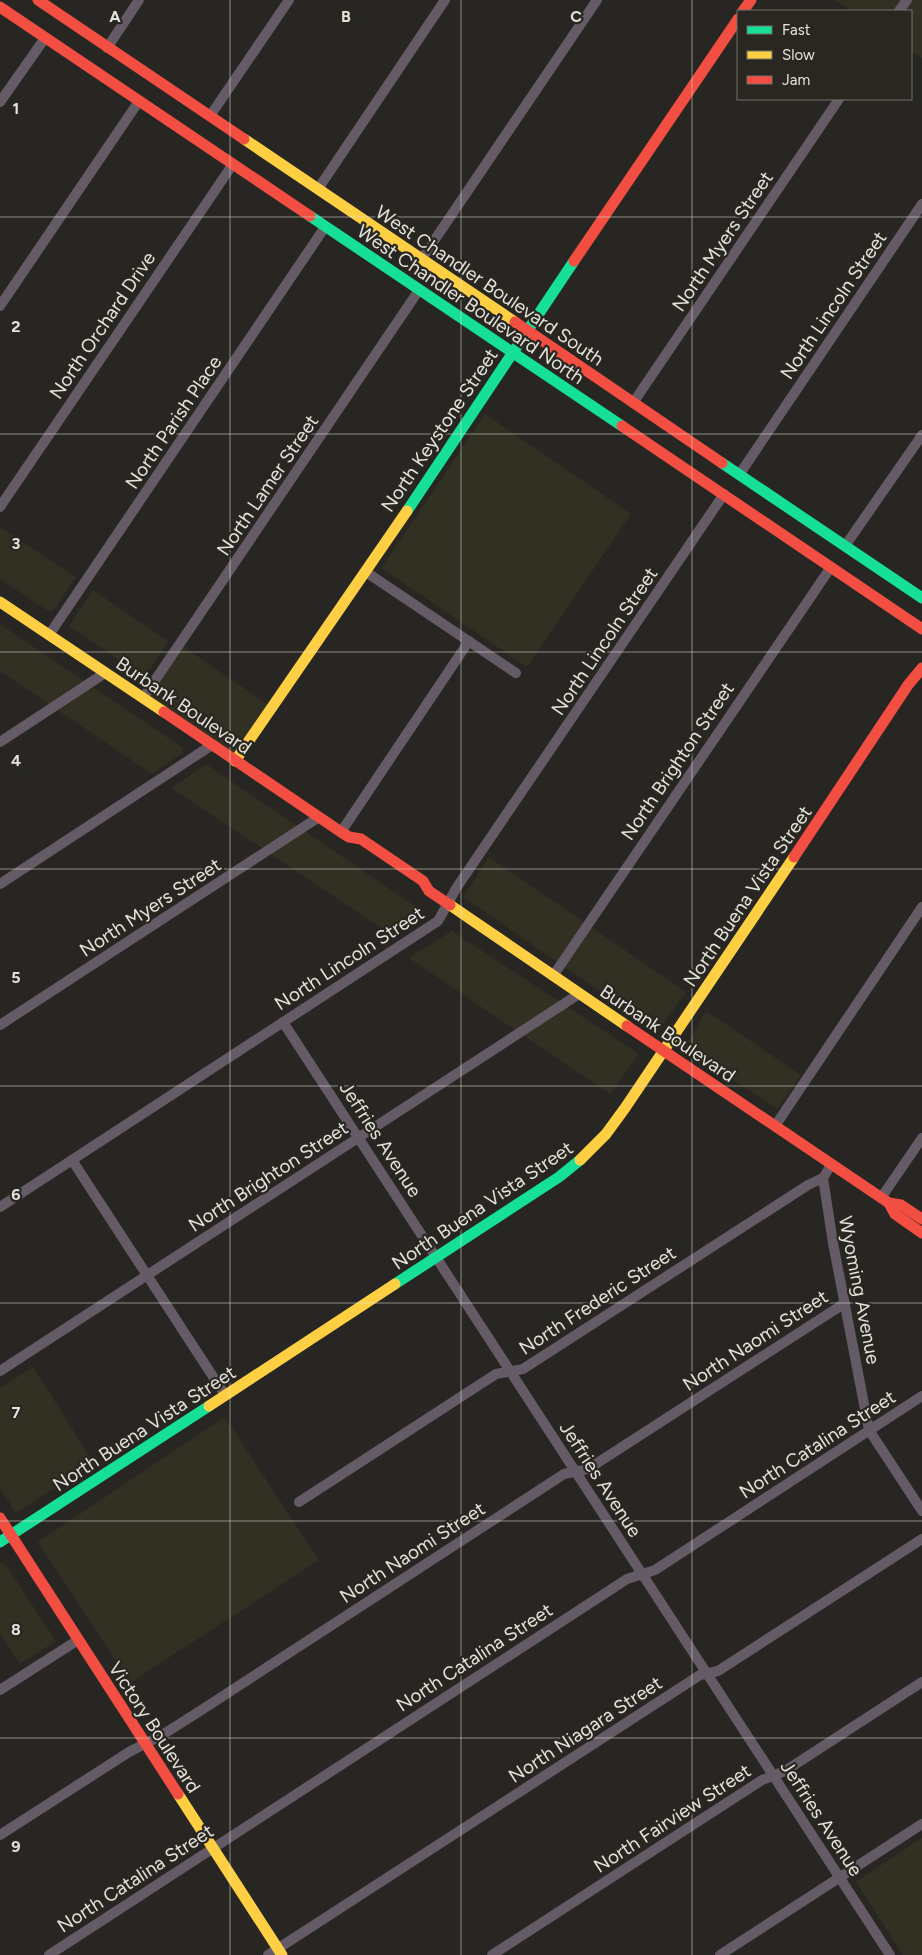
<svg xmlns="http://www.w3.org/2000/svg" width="922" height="1955" viewBox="0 0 922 1955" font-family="Figtree,sans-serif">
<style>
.built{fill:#313023}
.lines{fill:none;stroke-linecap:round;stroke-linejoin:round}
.street{stroke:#655b66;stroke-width:10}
.fast{stroke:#16e098;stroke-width:11}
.slow{stroke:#ffcf43;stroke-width:11}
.jam{stroke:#f24e42;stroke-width:11}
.grid{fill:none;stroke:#e3e2dd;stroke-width:1;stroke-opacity:0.55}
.labels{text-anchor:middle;stroke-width:4.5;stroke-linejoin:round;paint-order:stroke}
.street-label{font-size:19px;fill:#e3e2dd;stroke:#292720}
.grid-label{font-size:16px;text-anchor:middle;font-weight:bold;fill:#e3e2dd;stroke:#292720;stroke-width:4.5;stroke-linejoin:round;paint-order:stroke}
</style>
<rect width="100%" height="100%" fill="#272622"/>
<g class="built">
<polygon points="835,0 909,0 901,11 852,11"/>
<polygon points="913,0 922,0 922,58 911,51 911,11 905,11"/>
<polygon points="485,414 631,514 527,667 381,568"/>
<polygon points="0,527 76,577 53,611 48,611 0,579"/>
<polygon points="93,590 168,641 147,674 142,676 69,626"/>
<polygon points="0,624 183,748 183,753 152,774 0,671"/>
<polygon points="178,643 273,708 235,757 144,696"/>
<polygon points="206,764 422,911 419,917 392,935 171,788"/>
<polygon points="489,857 686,992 658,1031 463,897"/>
<polygon points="452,931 639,1054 610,1094 409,958"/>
<polygon points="706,1011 801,1075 778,1109 684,1048"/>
<polygon points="33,1367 94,1463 16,1513 0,1488 0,1388"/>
<polygon points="225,1417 319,1560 130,1683 38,1542"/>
<polygon points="0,1563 6,1565 56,1641 20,1664 0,1634"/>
<polygon points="922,1838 922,1955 903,1955 856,1882"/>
</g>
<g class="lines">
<g class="street">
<polyline points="899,11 907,0"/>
<polyline points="107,48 139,0"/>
<polyline points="0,102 45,38"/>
<polyline points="210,116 289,0"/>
<polyline points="318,189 445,0"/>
<polyline points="421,260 597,0"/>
<polyline points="0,306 139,101"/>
<polyline points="633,403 839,99"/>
<polyline points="739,475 922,204"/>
<polyline points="0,507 233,164"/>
<polyline points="845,546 922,435"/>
<polyline points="366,572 516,673"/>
<polyline points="49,635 325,227"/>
<polyline points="143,698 419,290"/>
<polyline points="0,742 105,673"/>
<polyline points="341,832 469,641"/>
<polyline points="0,884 212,745"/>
<polyline points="553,976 831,567"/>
<polyline points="283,1022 890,1955"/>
<polyline points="0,1025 319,817"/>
<polyline points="775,1126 922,907"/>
<polyline points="72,1160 225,1395"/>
<polyline points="823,1178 833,1243 869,1430 922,1511"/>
<polyline points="881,1198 922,1138"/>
<polyline points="0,1207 438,921 457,887 724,494"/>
<polyline points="0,1371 579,994"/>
<polyline points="299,1502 496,1374 523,1369 808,1185 823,1178 831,1165"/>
<polyline points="0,1690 78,1640"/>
<polyline points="0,1835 129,1752 162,1735 200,1711 564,1474 588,1469 845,1303"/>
<polyline points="49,1955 627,1579 655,1570 922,1396"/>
<polyline points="268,1955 700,1675 718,1671 922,1539"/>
<polyline points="492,1955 762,1780 785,1771 922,1682"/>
<polyline points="720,1955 922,1824"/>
</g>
<g class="fast">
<polyline points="310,216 622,426"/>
<polyline points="722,463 922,598"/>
<polyline points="407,511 574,261"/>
<polyline points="395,1284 559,1177 580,1160"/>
<polyline points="0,1542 209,1406"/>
</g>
<g class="slow">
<polyline points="244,139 515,322"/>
<polyline points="0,602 164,712"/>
<polyline points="235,761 407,511"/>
<polyline points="450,905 627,1026"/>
<polyline points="580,1160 606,1134 625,1108 794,857"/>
<polyline points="209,1406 395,1284"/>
<polyline points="178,1794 282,1955"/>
</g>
<g class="jam">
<polyline points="38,0 244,139"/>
<polyline points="0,7 310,216"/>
<polyline points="743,11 751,0"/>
<polyline points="574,261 738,19"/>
<polyline points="515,322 722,463"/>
<polyline points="622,426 922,629"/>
<polyline points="164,712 341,832 349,837 361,839 423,881 429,891 450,905"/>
<polyline points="794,857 908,685 922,668"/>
<polyline points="627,1026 889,1203 901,1205 922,1219"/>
<polyline points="889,1203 895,1214 922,1233"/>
<polyline points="0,1518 178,1794"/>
</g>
</g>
<path class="grid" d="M230,0V1955M461,0V1955M692,0V1955M0,217H922M0,434H922M0,652H922M0,869H922M0,1086H922M0,1303H922M0,1521H922M0,1738H922"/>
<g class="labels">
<g class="street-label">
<text transform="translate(722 241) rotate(-56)" y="7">North Myers Street</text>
<text transform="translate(490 285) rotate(34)" y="7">West Chandler Boulevard South</text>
<text transform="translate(471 304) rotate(34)" y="7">West Chandler Boulevard North</text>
<text transform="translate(833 305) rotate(-56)" y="7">North Lincoln Street</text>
<text transform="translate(102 325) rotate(-56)" y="7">North Orchard Drive</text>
<text transform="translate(173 422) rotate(-56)" y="7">North Parish Place</text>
<text transform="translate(439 430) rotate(-56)" y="7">North Keystone Street</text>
<text transform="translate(267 485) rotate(-56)" y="7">North Lamer Street</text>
<text transform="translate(604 641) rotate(-56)" y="7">North Lincoln Street</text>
<text transform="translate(184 705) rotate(34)" y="7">Burbank Boulevard</text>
<text transform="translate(677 761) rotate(-56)" y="7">North Brighton Street</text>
<text transform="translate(747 896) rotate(-56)" y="7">North Buena Vista Street</text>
<text transform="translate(150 907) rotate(-33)" y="7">North Myers Street</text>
<text transform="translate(349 958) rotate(-33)" y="7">North Lincoln Street</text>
<text transform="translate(668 1033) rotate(34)" y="7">Burbank Boulevard</text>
<text transform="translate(381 1139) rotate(57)" y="7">Jeffries Avenue</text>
<text transform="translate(268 1176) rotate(-33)" y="7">North Brighton Street</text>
<text transform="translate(482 1205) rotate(-34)" y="7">North Buena Vista Street</text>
<text transform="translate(860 1290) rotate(79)" y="7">Wyoming Avenue</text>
<text transform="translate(597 1300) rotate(-33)" y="7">North Frederic Street</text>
<text transform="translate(755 1340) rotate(-33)" y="7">North Naomi Street</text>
<text transform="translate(144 1428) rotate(-33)" y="7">North Buena Vista Street</text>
<text transform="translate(817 1444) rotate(-33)" y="7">North Catalina Street</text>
<text transform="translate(601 1479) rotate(57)" y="7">Jeffries Avenue</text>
<text transform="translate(412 1552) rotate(-33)" y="7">North Naomi Street</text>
<text transform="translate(474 1657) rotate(-33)" y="7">North Catalina Street</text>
<text transform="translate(155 1727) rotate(57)" y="7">Victory Boulevard</text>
<text transform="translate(585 1729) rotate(-33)" y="7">North Niagara Street</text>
<text transform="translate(672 1818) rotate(-33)" y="7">North Fairview Street</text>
<text transform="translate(822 1818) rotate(57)" y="7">Jeffries Avenue</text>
<text transform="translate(135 1878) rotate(-33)" y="7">North Catalina Street</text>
</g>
</g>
<g class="grid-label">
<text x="115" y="22">A</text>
<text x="346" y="22">B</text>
<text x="576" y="22">C</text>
<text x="16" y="114">1</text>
<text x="16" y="332">2</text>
<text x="16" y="549">3</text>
<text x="16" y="766">4</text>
<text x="16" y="983">5</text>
<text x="16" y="1200">6</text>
<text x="16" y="1418">7</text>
<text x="16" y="1635">8</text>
<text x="16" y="1852">9</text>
</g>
<rect x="737" y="10" width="175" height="90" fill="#292720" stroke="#73726c"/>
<rect x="747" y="26" width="25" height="8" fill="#16e098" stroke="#73726c"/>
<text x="782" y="35" font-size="15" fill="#e3e2dd">Fast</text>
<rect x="747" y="51" width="25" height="8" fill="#ffcf43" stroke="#73726c"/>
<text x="782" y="60" font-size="15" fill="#e3e2dd">Slow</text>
<rect x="747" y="76" width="25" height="8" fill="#f24e42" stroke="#73726c"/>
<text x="782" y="85" font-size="15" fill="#e3e2dd">Jam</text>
</svg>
